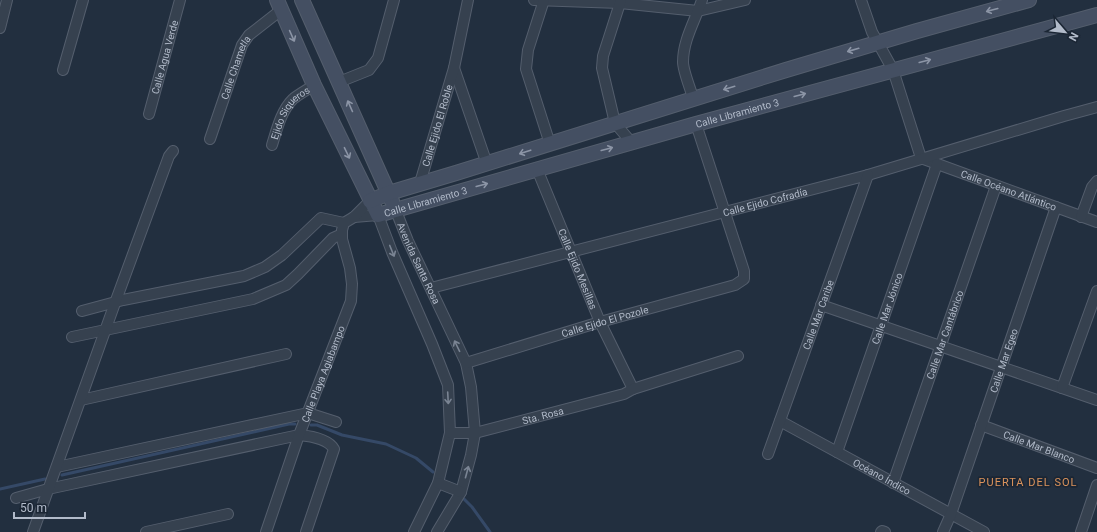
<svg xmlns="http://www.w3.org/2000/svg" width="1097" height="532" viewBox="0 0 1097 532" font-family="Roboto,sans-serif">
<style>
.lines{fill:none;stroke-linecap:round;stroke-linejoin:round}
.stream{stroke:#354967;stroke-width:3}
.street-casing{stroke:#545e6d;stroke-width:12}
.secondary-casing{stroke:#545e6d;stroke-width:16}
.street{stroke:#36414f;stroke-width:10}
.secondary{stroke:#444f62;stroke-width:14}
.oneway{stroke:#8c95a6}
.oneway2{stroke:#7a8493}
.labels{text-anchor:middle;stroke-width:3.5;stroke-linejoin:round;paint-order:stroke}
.street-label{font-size:10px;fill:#b2bbca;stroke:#1b2634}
.neighbourhood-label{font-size:11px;letter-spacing:1px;fill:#db935c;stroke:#1b2634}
</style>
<rect width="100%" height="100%" fill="#222f3f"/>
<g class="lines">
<g class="stream">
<polyline points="311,425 317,425 342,435 386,444 416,458 433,472"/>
<polyline points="62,475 289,424 295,424"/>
<polyline points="0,489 45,479"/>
<polyline points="463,498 472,507 490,532"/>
</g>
<g class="street-casing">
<g id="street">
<polyline points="534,0 620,3 698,11 745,0"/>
<polyline points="544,0 528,50 526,69 550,144"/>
<polyline points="621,0 603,56 602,68 615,123 631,142"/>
<path id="s1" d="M861,0L872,32L893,70L921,158L1097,222"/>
<polyline points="0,28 7,0"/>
<polyline points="454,68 487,164"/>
<polyline points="63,70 83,0"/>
<polyline points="339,82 369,70 378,58 394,0"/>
<path d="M693,98C691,90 683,71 683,62C683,40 695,21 702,0"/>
<path id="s2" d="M149,114L180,0"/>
<path id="s3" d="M210,139L242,45L249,35L281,10"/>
<path id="s4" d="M272,145C277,129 281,111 293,99C299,94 307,90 314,85"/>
<path id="s5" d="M537,169L600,322L633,389"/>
<path id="s6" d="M420,183L454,68L468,0"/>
<path id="s7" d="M396,211L408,241L466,363L471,387L475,433L471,455L461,492L437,532"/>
<polyline points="354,217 378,215 392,252 432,344 448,385 450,433 438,483 414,532"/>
<polyline points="1081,217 1092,187 1097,181"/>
<path id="s8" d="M431,288L868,175L1064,116L1097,107"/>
<polyline points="821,305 1097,400"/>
<polyline points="82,311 123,300 244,276 265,267 282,255 321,218 344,223"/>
<polyline points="72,337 253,299 286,285 298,274 333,238 342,234"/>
<path id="s9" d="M466,363L600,322L735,285L744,279V271L696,124"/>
<polyline points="1062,388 1097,291"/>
<polyline points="81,400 286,354"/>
<path id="s10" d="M780,421L984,532"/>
<path id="s11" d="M981,425L1097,468"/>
<path id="s12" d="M450,433H475L624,394L633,389L738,356"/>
<path id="s13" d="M837,452L937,164"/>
<path id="s14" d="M768,454L868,175"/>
<polyline points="57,467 308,413 336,422"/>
<polyline points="438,483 461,492"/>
<path id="s15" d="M893,483L996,186"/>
<path d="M16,498L48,489L299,435C310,436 328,439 334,449L306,532"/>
<polyline points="33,532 115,303 169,156 173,151"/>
<polyline points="146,532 228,514"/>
<path id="s16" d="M266,532L299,435L351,301L352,284L350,268L342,239V230L344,223L354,217L370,201"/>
<polyline points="881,532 882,531 885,532"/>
<path id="s17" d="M943,532L951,514L1056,207"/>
<polyline points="1081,532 1097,485"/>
</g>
</g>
<g class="secondary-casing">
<g id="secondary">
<path id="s18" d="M277,0L314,85L378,215L696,124L1097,15"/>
<polyline points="302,0 392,201"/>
<polyline points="370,201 389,193 456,173 786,70 917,31 1029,0"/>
</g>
</g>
<use href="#street" class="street"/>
<use href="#secondary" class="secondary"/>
</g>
<defs><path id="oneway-shaft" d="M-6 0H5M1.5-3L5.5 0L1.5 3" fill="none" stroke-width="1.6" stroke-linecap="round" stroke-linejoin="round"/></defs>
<g class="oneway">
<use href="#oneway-shaft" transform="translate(992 10) rotate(165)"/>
<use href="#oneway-shaft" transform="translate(292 36) rotate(66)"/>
<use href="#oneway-shaft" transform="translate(853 50) rotate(164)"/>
<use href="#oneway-shaft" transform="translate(925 61) rotate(-15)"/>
<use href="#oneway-shaft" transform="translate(729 88) rotate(163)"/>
<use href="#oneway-shaft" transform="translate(800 95) rotate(-15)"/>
<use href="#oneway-shaft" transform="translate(350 106) rotate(-114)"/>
<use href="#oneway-shaft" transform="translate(607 149) rotate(-15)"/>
<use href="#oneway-shaft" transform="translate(525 152) rotate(162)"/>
<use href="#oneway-shaft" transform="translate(347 153) rotate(64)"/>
<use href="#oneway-shaft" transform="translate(482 185) rotate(-15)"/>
</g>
<g class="oneway2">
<use href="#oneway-shaft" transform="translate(392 251) rotate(68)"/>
<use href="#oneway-shaft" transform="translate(457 346) rotate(-116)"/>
<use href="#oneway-shaft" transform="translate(448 398) rotate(87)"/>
<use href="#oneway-shaft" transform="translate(467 472) rotate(-75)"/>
</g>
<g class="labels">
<g class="street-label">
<text dy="4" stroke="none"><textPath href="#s2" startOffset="59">Calle Agua Verde</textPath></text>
<text dy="4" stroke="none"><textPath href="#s3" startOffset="76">Calle Chametla</textPath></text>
<text dy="4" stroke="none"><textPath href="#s18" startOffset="611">Calle Libramiento 3</textPath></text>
<text dy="4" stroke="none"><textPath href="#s4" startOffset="38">Ejido Siqueros</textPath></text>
<text dy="4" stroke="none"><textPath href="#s6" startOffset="60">Calle Ejido El Roble</textPath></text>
<text dy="4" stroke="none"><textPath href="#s1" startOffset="263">Calle Océano Atlántico</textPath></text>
<text dy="4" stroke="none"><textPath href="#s18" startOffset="287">Calle Libramiento 3</textPath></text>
<text dy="4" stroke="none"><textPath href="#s8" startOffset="345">Calle Ejido Cofradía</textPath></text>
<text dy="4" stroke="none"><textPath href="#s7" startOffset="57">Avenida Santa Rosa</textPath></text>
<text dy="4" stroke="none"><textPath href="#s5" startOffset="108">Calle Ejido Mesillas</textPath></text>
<text dy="4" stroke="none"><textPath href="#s13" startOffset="152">Calle Mar Jónico</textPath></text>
<text dy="4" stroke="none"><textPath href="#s14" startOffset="148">Calle Mar Caribe</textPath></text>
<text dy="4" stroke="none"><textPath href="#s9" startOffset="145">Calle Ejido El Pozole</textPath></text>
<text dy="4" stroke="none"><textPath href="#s15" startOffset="157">Calle Mar Cantábrico</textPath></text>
<text dy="4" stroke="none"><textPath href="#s17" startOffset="182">Calle Mar Egeo</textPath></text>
<text dy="4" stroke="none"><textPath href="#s16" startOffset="168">Calle Playa Agiabampo</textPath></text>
<text dy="4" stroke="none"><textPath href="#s12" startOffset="95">Sta. Rosa</textPath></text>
<text dy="4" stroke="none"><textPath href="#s11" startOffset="62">Calle Mar Blanco</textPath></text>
<text dy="4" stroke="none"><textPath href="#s10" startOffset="116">Océano Índico</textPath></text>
</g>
<g class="neighbourhood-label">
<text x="1028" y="486">PUERTA DEL SOL</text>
</g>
</g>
<g transform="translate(1065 32) rotate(118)" stroke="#1b2634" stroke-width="3" paint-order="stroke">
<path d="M0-3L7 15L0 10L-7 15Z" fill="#b2bbca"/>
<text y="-6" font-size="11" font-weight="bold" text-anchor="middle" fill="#b2bbca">N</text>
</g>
<path d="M14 512v6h71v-6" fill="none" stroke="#b2bbca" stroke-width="2"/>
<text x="20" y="512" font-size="12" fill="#b2bbca" stroke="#1b2634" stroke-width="3" paint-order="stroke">50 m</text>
</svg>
